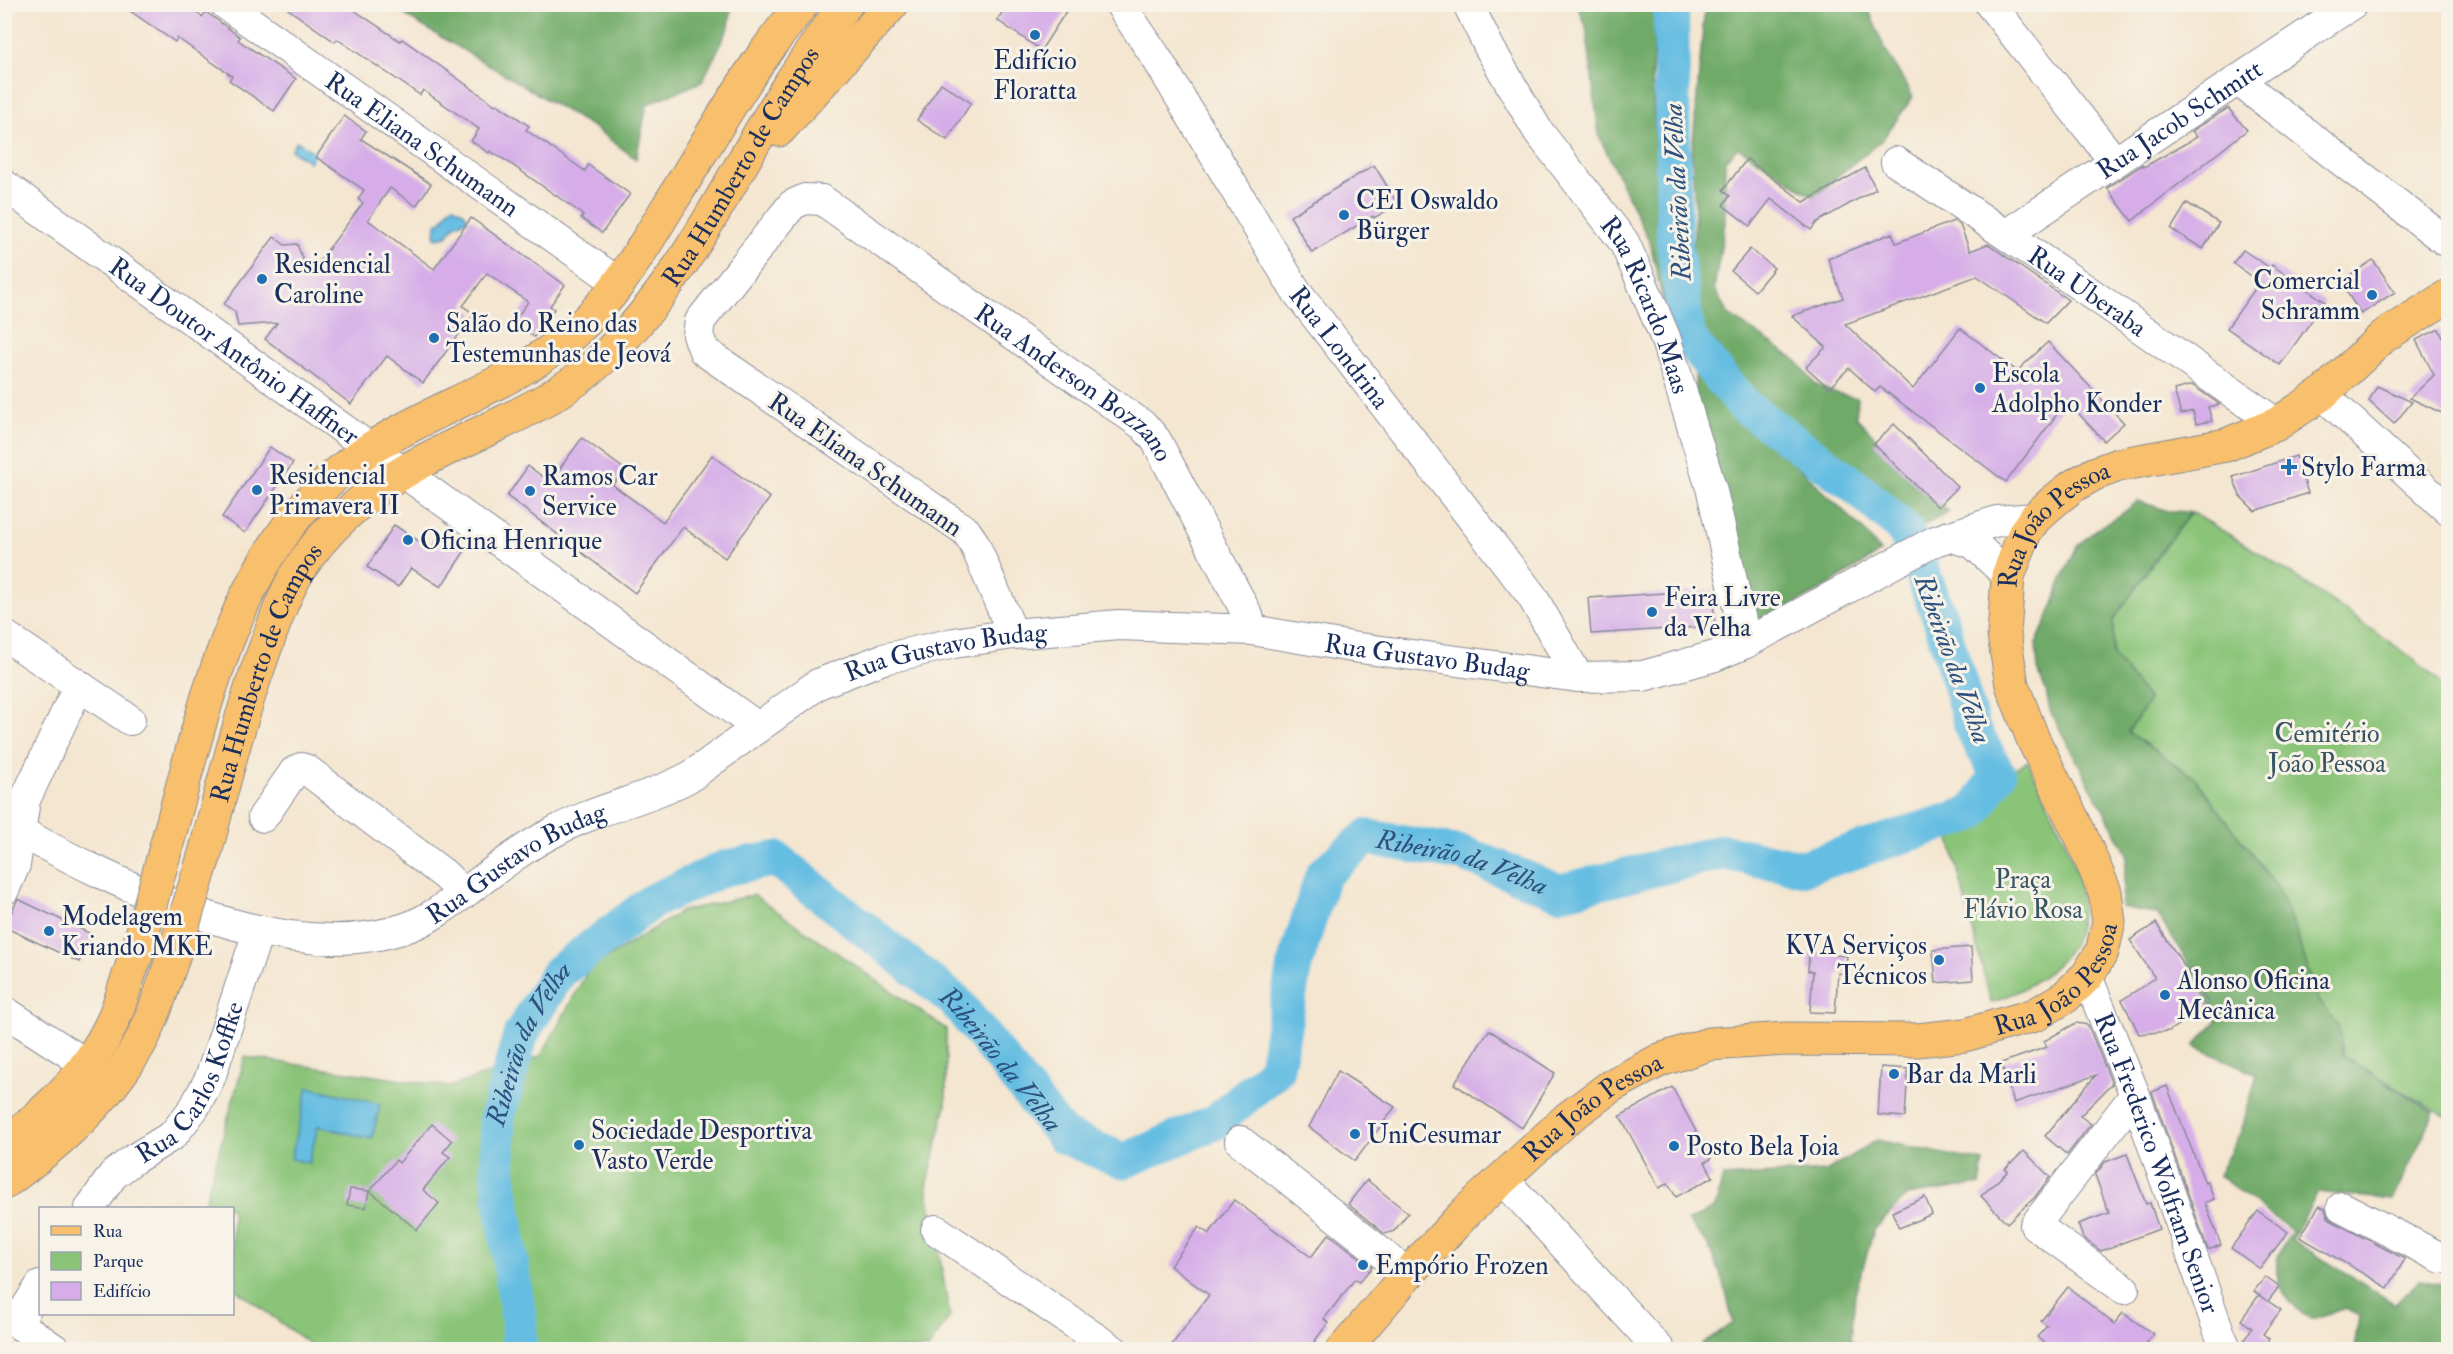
<svg xmlns="http://www.w3.org/2000/svg" width="2453" height="1354" viewBox="0 0 2453 1354" font-family="'IM FELL Double Pica',serif">
<style>
.green{fill:#8ac478;stroke:#527a6b;stroke-width:1.5}
.forest{fill:#6faa68;stroke:#456c63;stroke-width:1.5}
.water{fill:#65bde2;stroke:#4076a0;stroke-width:1.5}
.lines{fill:none;stroke-linecap:round;stroke-linejoin:round}
.river{stroke:#65bde2;stroke-width:36}
.building{fill:#d6ade8}
.minor-casing{stroke:#888a97;stroke-width:32}
.major-casing{stroke:#888a97;stroke-width:35}
.minor{stroke:#fff;stroke-width:30}
.major{stroke:#f8bf6c;stroke-width:33}
.major-bridge-casing{stroke:#888a97;stroke-width:35;stroke-linecap:butt}
.major-bridge{stroke:#f8bf6c;stroke-width:33}
.poi-dot{fill:#1f6fb2;stroke:#f7f3e8;stroke-width:2}
.labels{text-anchor:middle;stroke-width:6;stroke-linejoin:round;paint-order:stroke}
.poi-label{font-size:26px;fill:#1b2f5e;stroke:#f7f3e8;text-anchor:start}
.street-label{font-size:26px;fill:#1b2f5e;stroke:#f7f3e8}
.park-label{font-size:26px;fill:#375464;stroke:#f7f3e8}
.water-label{font-size:27px;font-style:italic;fill:#2e527f;stroke:#f7f3e8}
</style>
<rect width="100%" height="100%" fill="#f7f3e8"/>
<filter id="ink" filterUnits="userSpaceOnUse"><feTurbulence type="fractalNoise" baseFrequency=".0167" numOctaves="2"/><feDisplacementMap in="SourceGraphic" scale="12" xChannelSelector="R" yChannelSelector="G"/><feConvolveMatrix kernelMatrix="1 2 1 2 8 2 1 2 1" color-interpolation-filters="sRGB"/></filter>
<filter id="wash" filterUnits="userSpaceOnUse"><feTurbulence type="fractalNoise" baseFrequency=".008" numOctaves="4" result="noise"/><feDisplacementMap in="SourceGraphic" scale="24" xChannelSelector="R" yChannelSelector="G"/><feGaussianBlur stdDeviation="1.35" result="paint"/><feColorMatrix in="noise" values="0 0 0 0 0 0 0 0 0 0 0 0 0 0 0 0 0 1.4 0 .05"/><feComposite in="paint" operator="in"/></filter>
<g filter="url(#wash)">
<rect width="100%" height="100%" fill="#f4e6d0"/>
<g class="green">
<path d="M2191,512C2255,549 2316,589 2375,632C2400,649 2431,669 2448,694V1118L2343,1056L2338,1025L2317,998L2296,932L2276,886L2195,778L2128,732L2149,700L2113,655V621L2155,559Z"/>
<path d="M2028,761C2075,862 2135,949 1991,1003L1950,839C1978,820 2000,811 2005,774Z"/>
<polygon points="754,895 946,1029 946,1104 927,1186 950,1316 928,1349 316,1349 233,1287 232,1208 203,1208 245,1057 450,1087 541,1056 589,969 682,911"/>
</g>
<g class="forest">
<polygon points="439,4 732,4 732,5 729,27 702,82 647,104 636,159 593,127 412,20 393,5 433,5 437,7"/>
<polygon points="1577,5 1656,5 1652,77 1664,305 1650,243 1599,136 1586,26"/>
<polygon points="1705,5 1867,5 1884,47 1913,97 1882,140 1839,175 1815,198 1738,147 1725,160 1725,223 1714,289 1729,315 1796,360 1815,384 1832,392 1858,398 1856,417 1915,479 1949,512 1916,530 1836,460 1767,408 1698,339 1691,285 1695,209 1692,154"/>
<polygon points="1696,364 1757,436 1799,467 1866,533 1881,552 1816,593 1755,624 1694,397"/>
<path d="M2138,501L2168,511L2191,512L2155,559L2113,621V655L2149,700L2128,732L2195,778L2276,886L2296,932L2317,998L2338,1025L2343,1056L2434,1112L2393,1200L2318,1192L2292,1240L2395,1304L2420,1280L2448,1286V1349H2354L2359,1316L2346,1308L2311,1319C2290,1308 2274,1285 2277,1261C2278,1251 2288,1239 2292,1231L2218,1175L2241,1132L2257,1074L2194,1046L2217,1021L2196,975L2157,914L2121,907L2127,854L2050,711L2046,691L2038,670L2036,644L2054,604L2061,581L2077,546L2098,528L2119,516Z"/>
<polygon points="1877,1140 1984,1162 1980,1184 1908,1195 1874,1230 1855,1294 1851,1340 1864,1349 1697,1349 1704,1342 1733,1323 1724,1283 1708,1245 1688,1221 1715,1208 1723,1177 1826,1171"/>
</g>
<g class="water">
<polygon points="297,141 315,153 309,162 291,150"/>
<polygon points="454,206 466,214 467,219 455,225 447,236 437,238 435,237 436,224 441,222 451,207"/>
<polygon points="308,1087 380,1104 372,1139 318,1126 309,1163 291,1159"/>
</g>
<g class="lines">
<path class="river" id="s1" d="M519,1350V1322L498,1172L497,1117L521,1034L559,972L653,901L725,868L776,859L955,1001L1063,1136L1124,1161L1216,1122L1276,1070L1294,967L1323,874L1367,837L1464,854L1559,892L1723,852L1802,868L1973,813L1998,774L1973,730L1940,617L1905,530L1854,485L1744,406L1688,338L1674,240L1671,4"/>
</g>
<g id="blocks">
<g class="building">
<polygon points="120,4 184,4 202,17 206,12 240,37 238,40 296,79 274,111 229,80 232,76 177,38 175,42"/>
<polygon points="281,4 345,4 400,41 402,39 495,105 497,104 529,126 526,130 585,171 588,165 630,194 602,233 581,218 583,216 578,211 505,160 490,151 489,153 471,141 479,129 423,90 420,95 337,39 335,42"/>
<polygon points="1008,4 1071,4 1041,50 997,20"/>
<polygon points="941,83 971,103 947,140 917,120"/>
<polygon points="2228,108 2247,130 2132,221 2107,188 2142,165 2144,167 2197,137 2192,131"/>
<polygon points="344,116 366,131 361,139 431,184 416,206 390,188 368,220 434,269 471,218 565,285 550,306 554,309 534,337 513,322 528,302 487,273 463,306 474,314 423,383 387,356 351,404 265,339 277,323 238,326 235,312 224,304 274,237 285,245 297,244 309,275 363,203 358,199 364,190 316,157"/>
<polygon points="1747,159 1804,202 1865,168 1876,189 1817,222 1811,230 1771,199 1750,226 1723,205 1730,196 1723,190"/>
<polygon points="1374,165 1398,204 1374,218 1373,216 1312,253 1290,216"/>
<polygon points="2187,203 2219,223 2203,249 2171,229"/>
<polygon points="1954,221 1960,225 1970,251 1988,244 2068,300 2046,323 1977,276 1845,324 1913,389 1960,328 2017,371 2048,342 2124,423 2104,441 2067,401 2006,482 1880,387 1875,392 1849,368 1829,388 1806,367 1826,347 1792,316 1843,298 1828,259 1892,233 1896,243"/>
<polygon points="1750,249 1774,268 1755,291 1731,271"/>
<polygon points="2243,250 2270,268 2272,265 2325,302 2280,365 2227,328 2260,282 2233,263"/>
<polygon points="2373,260 2395,292 2361,314 2340,282"/>
<polygon points="2439,329 2448,349 2448,416 2410,398 2434,375 2416,340"/>
<polygon points="2192,385 2219,404 2208,407 2212,421 2196,424 2193,411 2181,414 2174,390"/>
<polygon points="2377,386 2412,402 2394,424 2369,401"/>
<polygon points="1894,424 1958,487 1938,507 1874,444"/>
<polygon points="582,438 624,469 613,485 663,522 712,455 770,498 725,558 683,527 635,593 507,496 528,466 550,482"/>
<polygon points="270,447 293,463 245,533 222,517"/>
<polygon points="2296,456 2308,493 2255,511 2240,496 2233,477"/>
<polygon points="394,525 431,549 441,533 466,549 441,587 411,568 398,587 367,567"/>
<polygon points="1712,590 1715,626 1591,634 1588,598"/>
<polygon points="18,899 93,935 79,962 4,927"/>
<polygon points="2156,923 2209,1004 2169,1031 2139,1034 2122,1000 2155,978 2130,940"/>
<polygon points="1971,947 1973,980 1936,983 1933,950"/>
<polygon points="1809,953 1847,956 1845,974 1838,973 1835,1013 1810,1012 1813,971 1808,971"/>
<polygon points="2076,1023 2088,1025 2112,1084 2080,1116 2091,1124 2067,1155 2045,1136 2096,1075 2014,1103 2001,1063 2047,1047 2044,1041"/>
<polygon points="1489,1030 1555,1073 1522,1128 1454,1084"/>
<polygon points="1881,1067 1908,1069 1905,1117 1878,1115"/>
<polygon points="1338,1071 1395,1107 1355,1161 1309,1127"/>
<polygon points="2167,1086 2205,1183 2207,1181 2214,1199 2205,1203 2221,1245 2208,1250 2152,1092"/>
<polygon points="1672,1087 1711,1159 1705,1162 1713,1177 1676,1197 1668,1183 1659,1188 1620,1116"/>
<polygon points="432,1124 452,1141 443,1152 450,1157 423,1190 439,1203 417,1230 370,1191 396,1160 399,1163"/>
<polygon points="2024,1151 2050,1177 2034,1198 2007,1223 1981,1196 2008,1171 2005,1169"/>
<polygon points="2127,1154 2146,1204 2150,1203 2159,1229 2101,1251 2083,1238 2078,1224 2109,1213 2095,1175 2105,1162"/>
<polygon points="1367,1180 1408,1213 1394,1231 1385,1234 1348,1204"/>
<polygon points="350,1189 369,1191 366,1208 347,1205"/>
<polygon points="1925,1197 1932,1214 1899,1228 1892,1212"/>
<polygon points="1234,1200 1311,1257 1329,1234 1372,1267 1359,1282 1355,1279 1324,1319 1328,1323 1308,1350 1168,1350 1209,1295 1170,1266 1199,1227 1209,1234"/>
<polygon points="2319,1206 2325,1209 2328,1217 2334,1222 2405,1259 2388,1288 2300,1237"/>
<polygon points="2258,1211 2288,1232 2260,1269 2231,1248"/>
<polygon points="2265,1277 2279,1287 2268,1301 2281,1310 2263,1334 2269,1339 2262,1350 2256,1350 2244,1340 2252,1328 2241,1320 2259,1295 2267,1301 2254,1291"/>
<polygon points="2068,1287 2114,1324 2123,1313 2153,1334 2142,1350 2052,1350 2037,1337 2047,1326 2041,1321"/>
</g>
</g>
</g>
<g filter="url(#ink)">
<use href="#blocks" fill-opacity="0" stroke="#888a97" stroke-width="1.5"/>
<g class="lines">
<g class="minor-casing">
<g id="minor">
<path id="s2" d="M225,4L620,284"/>
<path id="s3" d="M1120,4L1156,57L1294,288L1532,596L1578,677"/>
<path id="s4" d="M1468,4L1489,47L1538,131L1624,242L1638,273L1665,337L1712,491L1746,643"/>
<polyline points="1990,4 2115,162"/>
<polyline points="2237,80 2448,243"/>
<path id="s5" d="M1896,162C2026,246 2151,335 2277,424"/>
<path id="s6" d="M4,185L756,726"/>
<path id="s7" d="M2007,234L2352,4"/>
<polyline points="2322,394 2448,510"/>
<polyline points="1948,536 1973,543 2008,576"/>
<path id="s8" d="M1013,634L974,543L966,531L704,351L698,335L700,321L792,205L805,199L822,200L1144,426L1156,440L1248,616L1252,630"/>
<polyline points="4,635 130,720"/>
<polyline points="263,817 294,772 301,768 307,770 445,875 463,893"/>
<path id="s9" d="M4,823C113,882 283,972 408,927C430,919 447,905 466,892C494,871 521,849 552,833C596,808 647,800 691,776L818,684L883,659L954,643L1013,634L1119,625L1252,630L1352,647L1578,677L1643,676L1715,656L1746,643L1935,541L1997,521L2035,518"/>
<polyline points="4,890 15,865 25,800 79,685"/>
<path id="s10" d="M2087,976L2135,1095L2221,1337L2227,1350"/>
<polyline points="4,1011 86,1064"/>
<polyline points="1240,1141 1408,1274"/>
<polyline points="1502,1178 1660,1350"/>
<polyline points="2342,1207 2441,1258 2448,1258"/>
<path id="s11" d="M90,1208L113,1175L134,1159L173,1135L194,1108L210,1078L258,932"/>
<polyline points="936,1230 1113,1350"/>
<polyline points="2124,1289 2035,1225 2135,1095"/>
<polyline points="4,1314 56,1350"/>
<polyline points="17,1322 40,1286"/>
</g>
</g>
<g class="major-casing">
<g id="major">
<polyline points="779,130 892,4"/>
<path d="M166,847C206,704 237,532 373,447C437,406 515,384 573,333C617,296 644,245 674,197C703,150 730,102 762,57C774,39 789,22 802,4"/>
<path id="s12" d="M204,857C222,789 239,720 263,654C273,628 281,601 295,577C321,532 363,496 407,470C472,432 549,410 604,357C686,281 731,174 791,82C808,55 827,30 846,4"/>
<path d="M4,1144C46,1113 87,1074 110,1027C121,1004 127,977 137,953"/>
<path d="M4,1183C58,1144 106,1102 139,1045C153,1020 162,989 171,963"/>
<path id="s13" d="M1343,1350L1408,1274L1467,1211L1568,1118L1611,1086L1660,1060L1709,1044L1787,1039L1917,1040L1965,1035L2035,1015L2065,997L2087,976L2102,952L2109,922L2105,892L2082,838L2033,739L2012,685L2004,635L2008,576L2025,532L2035,518L2054,501L2073,486L2094,474L2118,465L2226,445L2277,424L2322,394L2384,336L2448,296"/>
</g>
</g>
<use href="#minor" class="minor"/>
<use href="#major" class="major"/>
<g class="major-bridge-casing">
<g id="major-bridge">
<polyline points="137,953 166,847"/>
<polyline points="171,963 204,857"/>
</g>
</g>
<use href="#major-bridge" class="major-bridge"/>
</g>
</g>
<g class="poi-dot">
<circle cx="1035" cy="35" r="6"/>
<circle cx="1344" cy="215" r="6"/>
<circle cx="262" cy="279" r="6"/>
<circle cx="2372" cy="295" r="6"/>
<circle cx="434" cy="338" r="6"/>
<circle cx="1980" cy="388" r="6"/>
<path d="M2286 458h6v6h6v6h-6v6h-6v-6h-6v-6h6z"/>
<circle cx="257" cy="490" r="6"/>
<circle cx="530" cy="491" r="6"/>
<circle cx="408" cy="540" r="6"/>
<circle cx="1652" cy="612" r="6"/>
<circle cx="49" cy="931" r="6"/>
<circle cx="1939" cy="960" r="6"/>
<circle cx="2165" cy="995" r="6"/>
<circle cx="1894" cy="1074" r="6"/>
<circle cx="1355" cy="1134" r="6"/>
<circle cx="579" cy="1145" r="6"/>
<circle cx="1674" cy="1146" r="6"/>
<circle cx="1363" cy="1265" r="6"/>
</g>
<g class="labels">
<g class="poi-label">
<text x="1035" y="69" text-anchor="middle">Edifício<tspan x="1035" dy="30">Floratta</tspan></text>
<text x="1356" y="209">CEI Oswaldo<tspan x="1356" dy="30">Bürger</tspan></text>
<text x="274" y="273">Residencial<tspan x="274" dy="30">Caroline</tspan></text>
<text x="2360" y="289" text-anchor="end">Comercial<tspan x="2360" dy="30">Schramm</tspan></text>
<text x="446" y="332">Salão do Reino das<tspan x="446" dy="30">Testemunhas de Jeová</tspan></text>
<text x="1992" y="382">Escola<tspan x="1992" dy="30">Adolpho Konder</tspan></text>
<text x="2301" y="476">Stylo Farma</text>
<text x="269" y="484">Residencial<tspan x="269" dy="30">Primavera II</tspan></text>
<text x="542" y="485">Ramos Car<tspan x="542" dy="30">Service</tspan></text>
<text x="420" y="549">Oficina Henrique</text>
<text x="1664" y="606">Feira Livre<tspan x="1664" dy="30">da Velha</tspan></text>
<text x="61" y="925">Modelagem<tspan x="61" dy="30">Kriando MKE</tspan></text>
<text x="1927" y="954" text-anchor="end">KVA Serviços<tspan x="1927" dy="30">Técnicos</tspan></text>
<text x="2177" y="989">Alonso Oficina<tspan x="2177" dy="30">Mecânica</tspan></text>
<text x="1906" y="1083">Bar da Marli</text>
<text x="591" y="1139">Sociedade Desportiva<tspan x="591" dy="30">Vasto Verde</tspan></text>
<text x="1367" y="1143">UniCesumar</text>
<text x="1686" y="1155">Posto Bela Joia</text>
<text x="1375" y="1274">Empório Frozen</text>
</g>
<g class="street-label">
<text dy="9" stroke="none"><textPath href="#s7" startOffset="207">Rua Jacob Schmitt</textPath></text>
<text dy="9" stroke="none"><textPath href="#s2" startOffset="242">Rua Eliana Schumann</textPath></text>
<text dy="9" stroke="none"><textPath href="#s12" startOffset="915">Rua Humberto de Campos</textPath></text>
<text dy="9" stroke="none"><textPath href="#s5" startOffset="231">Rua Uberaba</textPath></text>
<text dy="9" stroke="none"><textPath href="#s4" startOffset="352">Rua Ricardo Maas</textPath></text>
<text dy="9" stroke="none"><textPath href="#s3" startOffset="408">Rua Londrina</textPath></text>
<text dy="9" stroke="none"><textPath href="#s6" startOffset="284">Rua Doutor Antônio Haffner</textPath></text>
<text dy="9" stroke="none"><textPath href="#s8" startOffset="954">Rua Anderson Bozzano</textPath></text>
<text transform="translate(866 464) rotate(35)" y="9">Rua Eliana Schumann</text>
<text dy="9" stroke="none"><textPath href="#s13" startOffset="1376">Rua João Pessoa</textPath></text>
<text dy="9" stroke="none"><textPath href="#s9" startOffset="1041">Rua Gustavo Budag</textPath></text>
<text dy="9" stroke="none"><textPath href="#s9" startOffset="1527">Rua Gustavo Budag</textPath></text>
<text dy="9" stroke="none"><textPath href="#s12" startOffset="195">Rua Humberto de Campos</textPath></text>
<text dy="9" stroke="none"><textPath href="#s9" startOffset="555">Rua Gustavo Budag</textPath></text>
<text dy="9" stroke="none"><textPath href="#s13" startOffset="854">Rua João Pessoa</textPath></text>
<text dy="9" stroke="none"><textPath href="#s11" startOffset="166">Rua Carlos Koffke</textPath></text>
<text dy="9" stroke="none"><textPath href="#s13" startOffset="350">Rua João Pessoa</textPath></text>
<text dy="9" stroke="none"><textPath href="#s10" startOffset="200">Rua Frederico Wolfram Senior</textPath></text>
</g>
<g class="park-label">
<text x="2327" y="742">Cemitério<tspan x="2327" dy="30">João Pessoa</tspan></text>
<text x="2023" y="888">Praça<tspan x="2023" dy="30">Flávio Rosa</tspan></text>
</g>
<g class="water-label">
<text transform="translate(1677 192) rotate(-93)" y="9">Ribeirão da Velha</text>
<text transform="translate(1953 659) rotate(70)" y="9">Ribeirão da Velha</text>
<text dy="9" stroke="none"><textPath href="#s1" startOffset="1647">Ribeirão da Velha</textPath></text>
<text dy="9" stroke="none"><textPath href="#s1" startOffset="315">Ribeirão da Velha</textPath></text>
<text dy="9" stroke="none"><textPath href="#s1" startOffset="945">Ribeirão da Velha</textPath></text>
</g>
</g>
<rect width="2453" height="1354" fill="none" stroke="#f7f3e8" stroke-width="24"/>
<rect x="39" y="1207" width="195" height="108" fill="#f7f3e8" stroke="#9fa5b1" stroke-width="1.5"/>
<rect x="51" y="1226" width="30" height="9" fill="#f8bf6c" stroke="#9fa5b1" stroke-width="1.5"/>
<text x="93" y="1237" font-size="18" fill="#1b2f5e">Rua</text>
<rect x="51" y="1252" width="30" height="18" fill="#8ac478" stroke="#9fa5b1" stroke-width="1.5"/>
<text x="93" y="1267" font-size="18" fill="#1b2f5e">Parque</text>
<rect x="51" y="1282" width="30" height="18" fill="#d6ade8" stroke="#9fa5b1" stroke-width="1.5"/>
<text x="93" y="1297" font-size="18" fill="#1b2f5e">Edifício</text>
</svg>
